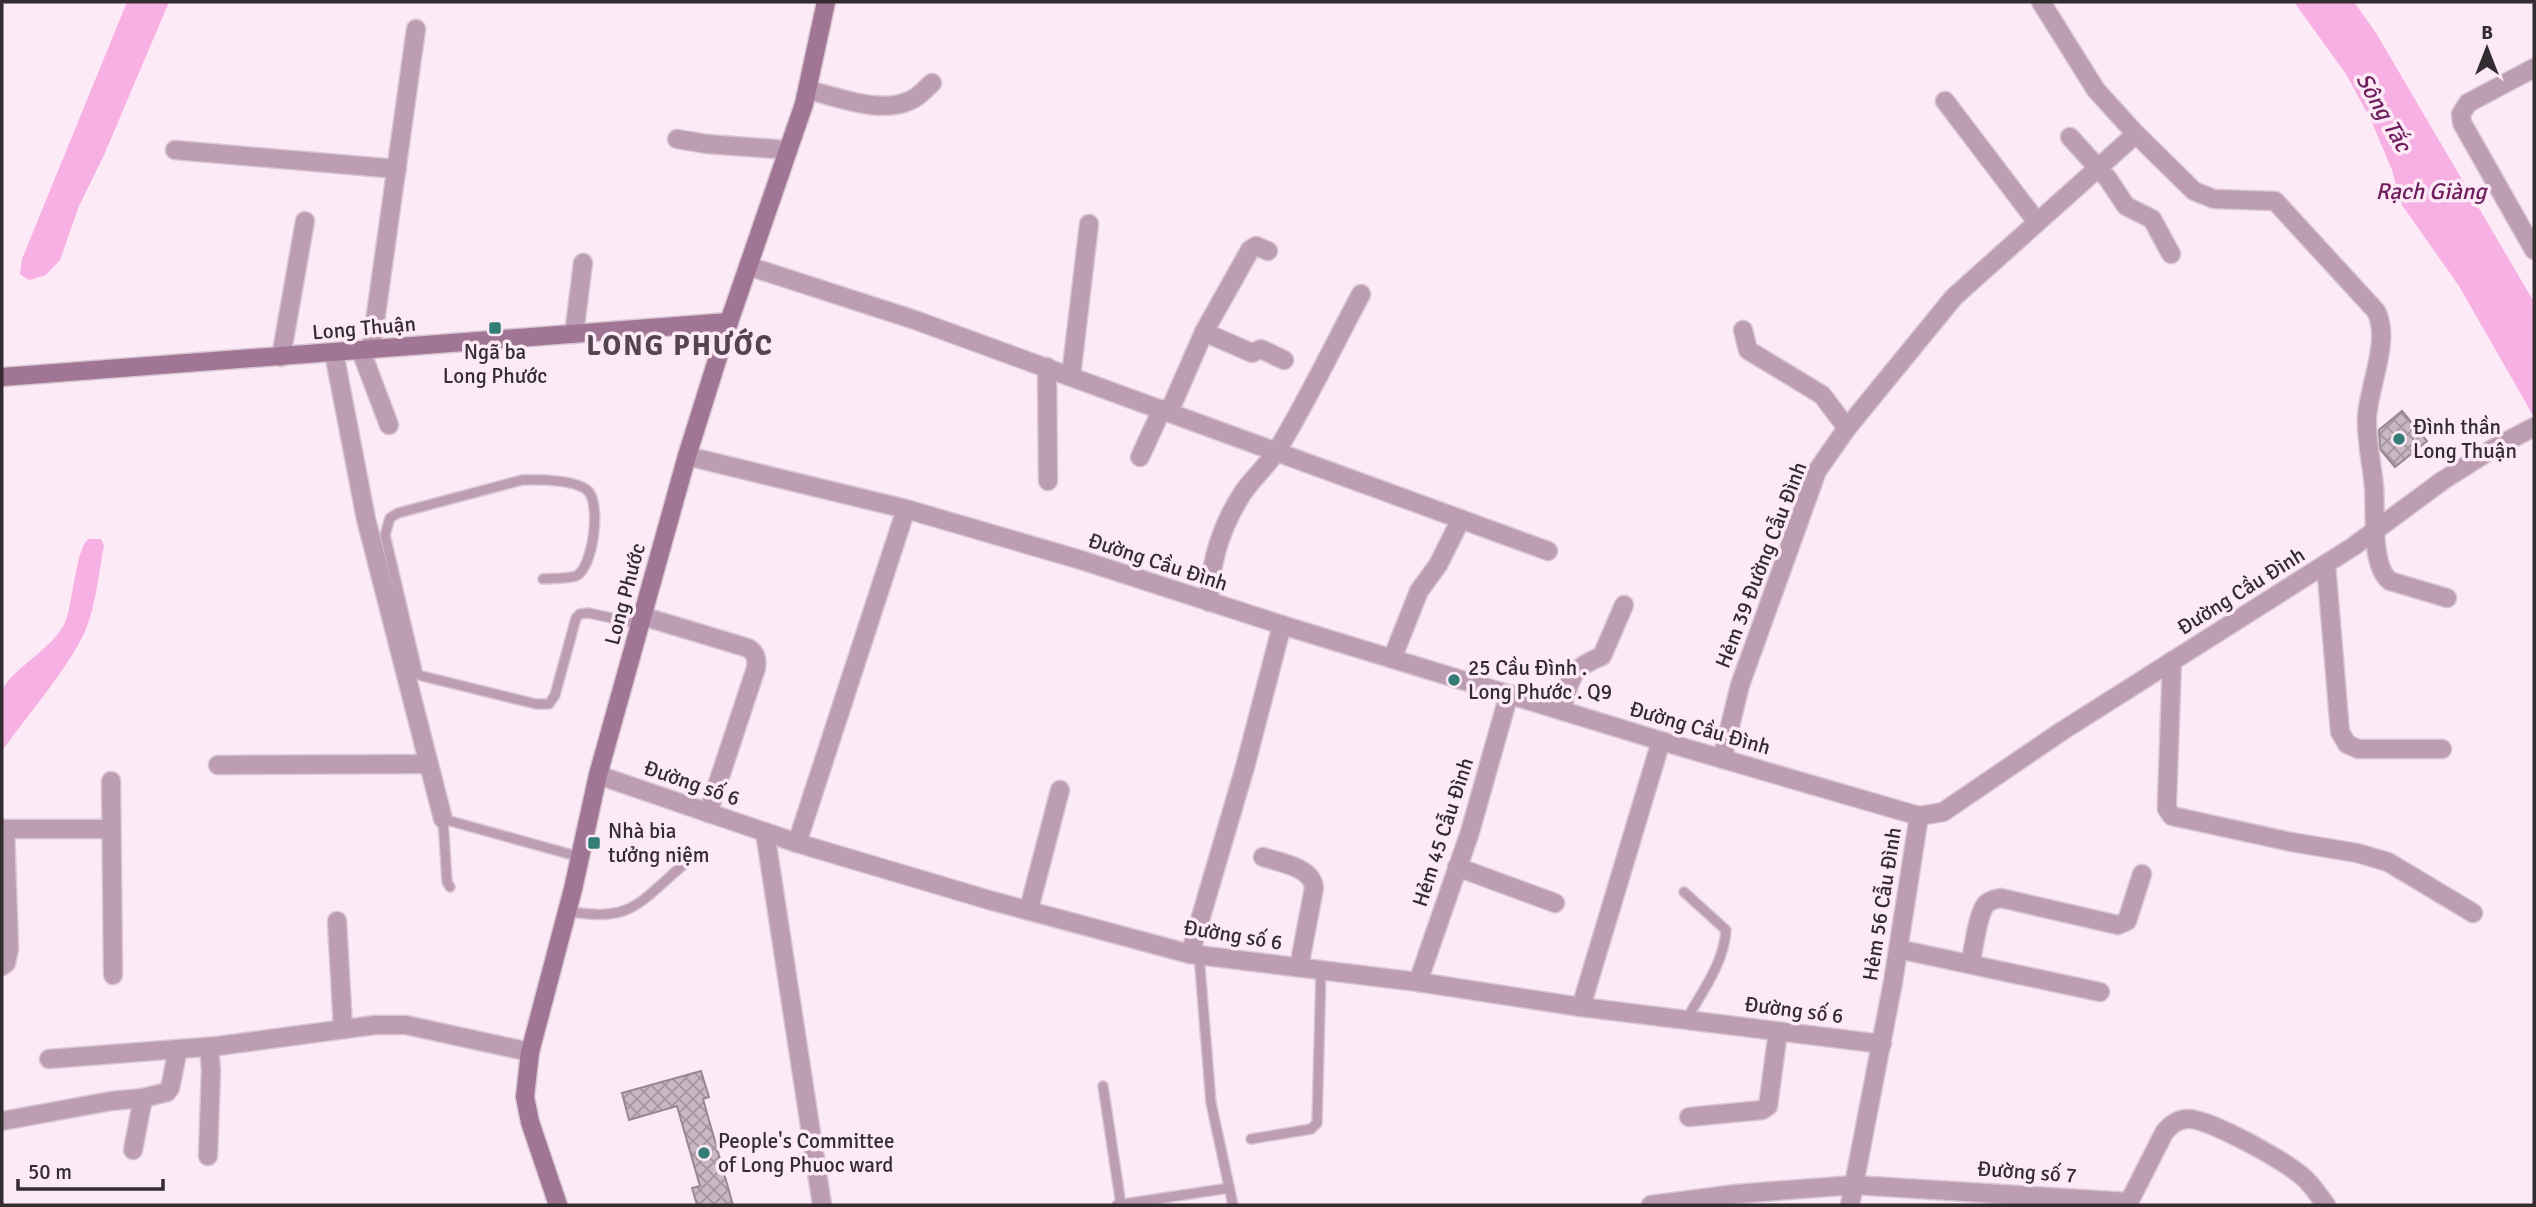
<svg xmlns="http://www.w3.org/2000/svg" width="2536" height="1207" viewBox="0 0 2536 1207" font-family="Signika,sans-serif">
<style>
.water{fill:#f7b0e3}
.building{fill:url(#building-cross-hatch);stroke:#998893;stroke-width:2}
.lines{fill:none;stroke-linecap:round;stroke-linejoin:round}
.lane-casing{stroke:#d9c8d3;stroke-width:12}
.street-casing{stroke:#d9c8d3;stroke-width:21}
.secondary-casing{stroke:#d9c8d3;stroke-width:21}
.lane{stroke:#bc9db3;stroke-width:9}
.street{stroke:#bc9db3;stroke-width:18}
.secondary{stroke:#a17594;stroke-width:18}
.poi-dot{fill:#347c76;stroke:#fdeaf7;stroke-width:2.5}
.labels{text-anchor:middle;stroke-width:7;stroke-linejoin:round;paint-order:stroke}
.street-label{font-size:21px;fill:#332c31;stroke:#fdeaf7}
.poi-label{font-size:21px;fill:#332c31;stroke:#fdeaf7;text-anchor:start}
.water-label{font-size:23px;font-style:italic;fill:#6e1e5d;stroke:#fdeaf7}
.district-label{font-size:28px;font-weight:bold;letter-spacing:2px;fill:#554550;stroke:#fdeaf7}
</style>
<defs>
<pattern id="building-cross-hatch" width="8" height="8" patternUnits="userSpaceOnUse" patternTransform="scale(1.75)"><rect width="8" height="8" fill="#c9b7c3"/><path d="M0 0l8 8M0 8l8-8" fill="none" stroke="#a4959f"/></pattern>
</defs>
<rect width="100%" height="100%" fill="#fdeaf7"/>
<g class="water">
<polygon points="127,2 169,2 104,155 79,206 60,260 46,275 29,280 20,274 22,259"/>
<polygon points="2294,2 2354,2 2376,33 2534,302 2534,417 2459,286 2402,205 2392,170 2371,120 2346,74"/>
<path d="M88,539H101L104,546C98,575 96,609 83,636C64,673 27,716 2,751C2,737 0,704 2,692C8,670 55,649 66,620C73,601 76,550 88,539Z"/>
</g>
<g class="building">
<polygon points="2402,411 2427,441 2395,467 2380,449 2379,430"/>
<polygon points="701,1071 709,1097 703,1099 733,1205 697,1205 692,1188 700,1186 677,1106 629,1120 622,1093"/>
</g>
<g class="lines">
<g class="lane-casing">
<g id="lane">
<path d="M543,579C552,578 566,579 576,576C593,569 602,502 587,490C575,480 538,479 522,480L398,513L390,518L385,535L418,675L536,704H549L555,695L576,618L580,614L588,613L640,624"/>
<polyline points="450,887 447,882 443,819 580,857"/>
<path d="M1684,892L1726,930C1724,963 1702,992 1686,1020"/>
<path d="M567,911C630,923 638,904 682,866"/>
<polyline points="1199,955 1211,1103 1233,1205"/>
<polyline points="1103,1086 1121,1205"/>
<polyline points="1251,1139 1311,1129 1317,1123 1321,970"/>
<polyline points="1117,1205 1229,1188"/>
</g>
</g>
<g class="street-casing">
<g id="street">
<path d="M2041,2L2096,90L2136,134L2194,191L2214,199L2275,201L2376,311C2391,339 2369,385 2367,417C2366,440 2372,464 2374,487C2376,510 2370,566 2390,581L2447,598"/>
<polyline points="2534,68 2468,103 2461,114 2462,123 2534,250"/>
<path d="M808,90C838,97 881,115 911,100C919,97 926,88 932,83"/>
<polyline points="1945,101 2037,222"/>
<polyline points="2070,137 2108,179 2126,206 2152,219 2171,254"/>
<polyline points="677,139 707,144 788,150"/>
<polyline points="175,150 397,169"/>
<polyline points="748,266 915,320 1548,551"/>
<polyline points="1743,330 1748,350 1822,395 1847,428"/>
<polyline points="1204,332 1252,353 1261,349 1284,360"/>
<polyline points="574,334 583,263"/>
<polyline points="371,350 416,29"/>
<polyline points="361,351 389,425"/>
<polyline points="334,353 366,519 443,819"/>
<polyline points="281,357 305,221"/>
<polyline points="1047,367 1048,481"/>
<polyline points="1071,376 1089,224"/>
<polyline points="1169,412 1204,332 1250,250 1256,246 1268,251"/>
<polyline points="687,456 906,509 1081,560 1282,625 1661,741 1919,816 1943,812 2062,731 2354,546 2442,481 2494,448 2534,427"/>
<polyline points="1140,457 1162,409"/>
<polyline points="2326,564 2340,732 2347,744 2358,749 2442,749"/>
<path d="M1209,602C1210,562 1222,524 1244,491C1254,477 1268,465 1278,449C1308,399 1334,345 1361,294"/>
<path d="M642,616L748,648C756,653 757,659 756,668L708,813"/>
<polyline points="1392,659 1419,591 1438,565 1461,519"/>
<polyline points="2172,661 2167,802 2167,809 2172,816 2291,842 2357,853 2388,862 2473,913"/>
<path d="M1561,710C1572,677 1568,670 1602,656L1624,605"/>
<polyline points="1722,759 1740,685 1817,471 1847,428 1954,297 2136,134"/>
<polyline points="218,765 428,764"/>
<polyline points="598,775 797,843 989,900 1190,954 1418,982 1581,1007 1882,1044"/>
<polyline points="111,781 113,975"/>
<polyline points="2,829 111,829"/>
<polyline points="765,832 822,1205"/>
<polyline points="797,843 906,509"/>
<path d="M1263,857C1281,863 1312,867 1314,888L1299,967"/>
<polyline points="1457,867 1555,903"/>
<polyline points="1029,909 1060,790"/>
<polyline points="337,921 343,1029"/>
<polyline points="1898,949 2100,992"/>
<polyline points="1190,954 1245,767 1282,625"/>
<path d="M1970,964C1974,949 1977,915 1986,904C1990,900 1996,899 2001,898L2118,925L2127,921L2142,874"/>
<polyline points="2,966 6,963 9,949 5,829"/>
<polyline points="1418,982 1470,832 1509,694"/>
<polyline points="1581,1007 1661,741"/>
<polyline points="49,1059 218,1046 375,1025 406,1025 530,1052"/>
<polyline points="1689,1117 1762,1110 1768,1106 1778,1032"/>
<polyline points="2,1121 111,1101 143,1098"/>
<polyline points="133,1150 143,1098 167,1092 170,1088 178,1049"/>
<polyline points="208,1156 211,1070 209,1047"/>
<path d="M1651,1205L1736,1194L1854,1185L2129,1202L2164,1133C2170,1125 2176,1120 2186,1119C2208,1117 2284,1161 2302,1176C2311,1183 2319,1196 2326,1205"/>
<polyline points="1850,1205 1893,982 1919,816"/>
</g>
</g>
<g class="secondary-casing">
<g id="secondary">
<polyline points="2,377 729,322"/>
<polyline points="558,1205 530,1122 525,1097 530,1052 573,889 598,775 687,456 729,322 804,104 826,2"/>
</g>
</g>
<use href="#lane" class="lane"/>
<use href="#street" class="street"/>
<use href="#secondary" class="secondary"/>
</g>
<g class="poi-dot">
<rect x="488" y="321" width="14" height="14" rx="3.5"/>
<circle cx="2399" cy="439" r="7"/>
<circle cx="1454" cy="680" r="7"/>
<rect x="587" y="836" width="14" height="14" rx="3.5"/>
<circle cx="704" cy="1153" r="7"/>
</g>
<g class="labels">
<g class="street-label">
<text transform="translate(364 328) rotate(-5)" y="7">Long Thuận</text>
<text transform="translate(1158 562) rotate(18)" y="7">Đường Cầu Đình</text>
<text transform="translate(1761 565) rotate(-69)" y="7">Hẻm 39 Đường Cẫu Đình</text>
<text transform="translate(2241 591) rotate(-32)" y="7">Đường Cầu Đình</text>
<text transform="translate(625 594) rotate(-75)" y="7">Long Phước</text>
<text transform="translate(1700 728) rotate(16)" y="7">Đường Cầu Đình</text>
<text transform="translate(692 783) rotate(19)" y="7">Đường số 6</text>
<text transform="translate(1443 832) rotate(-72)" y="7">Hẻm 45 Cẫu Đình</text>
<text transform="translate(1882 904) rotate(-81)" y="7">Hẻm 56 Cẫu Đình</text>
<text transform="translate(1233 935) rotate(9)" y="7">Đường số 6</text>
<text transform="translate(1794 1010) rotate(7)" y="7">Đường số 6</text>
<text transform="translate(2027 1172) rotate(4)" y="7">Đường số 7</text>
</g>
<g class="poi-label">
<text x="495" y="359" text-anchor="middle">Ngã ba<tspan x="495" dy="24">Long Phước</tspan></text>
<text x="2413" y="434">Đình thần<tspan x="2413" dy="24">Long Thuận</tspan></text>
<text x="1468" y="675">25 Cầu Đình .<tspan x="1468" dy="24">Long Phước . Q9</tspan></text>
<text x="608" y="838">Nhà bia<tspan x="608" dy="24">tưởng niệm</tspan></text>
<text x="718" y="1148">People's Committee<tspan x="718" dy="24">of Long Phuoc ward</tspan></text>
</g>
<g class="water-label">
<text transform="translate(2384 112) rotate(60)" y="8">Sông Tắc</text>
<text x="2431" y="199">Rạch Giàng</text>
</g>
<g class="district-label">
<text x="680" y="355">LONG PHƯỚC</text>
</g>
</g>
<rect width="2536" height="1207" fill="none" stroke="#332c31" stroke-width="7"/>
<g transform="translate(2487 49)" stroke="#fdeaf7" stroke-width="5" paint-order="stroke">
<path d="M0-5L12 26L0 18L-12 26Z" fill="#332c31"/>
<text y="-10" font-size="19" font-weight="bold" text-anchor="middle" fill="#332c31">B</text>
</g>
<path d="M18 1179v10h145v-10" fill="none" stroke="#332c31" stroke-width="3.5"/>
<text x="28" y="1179" font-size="21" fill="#332c31" stroke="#fdeaf7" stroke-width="5" paint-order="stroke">50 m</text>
</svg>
